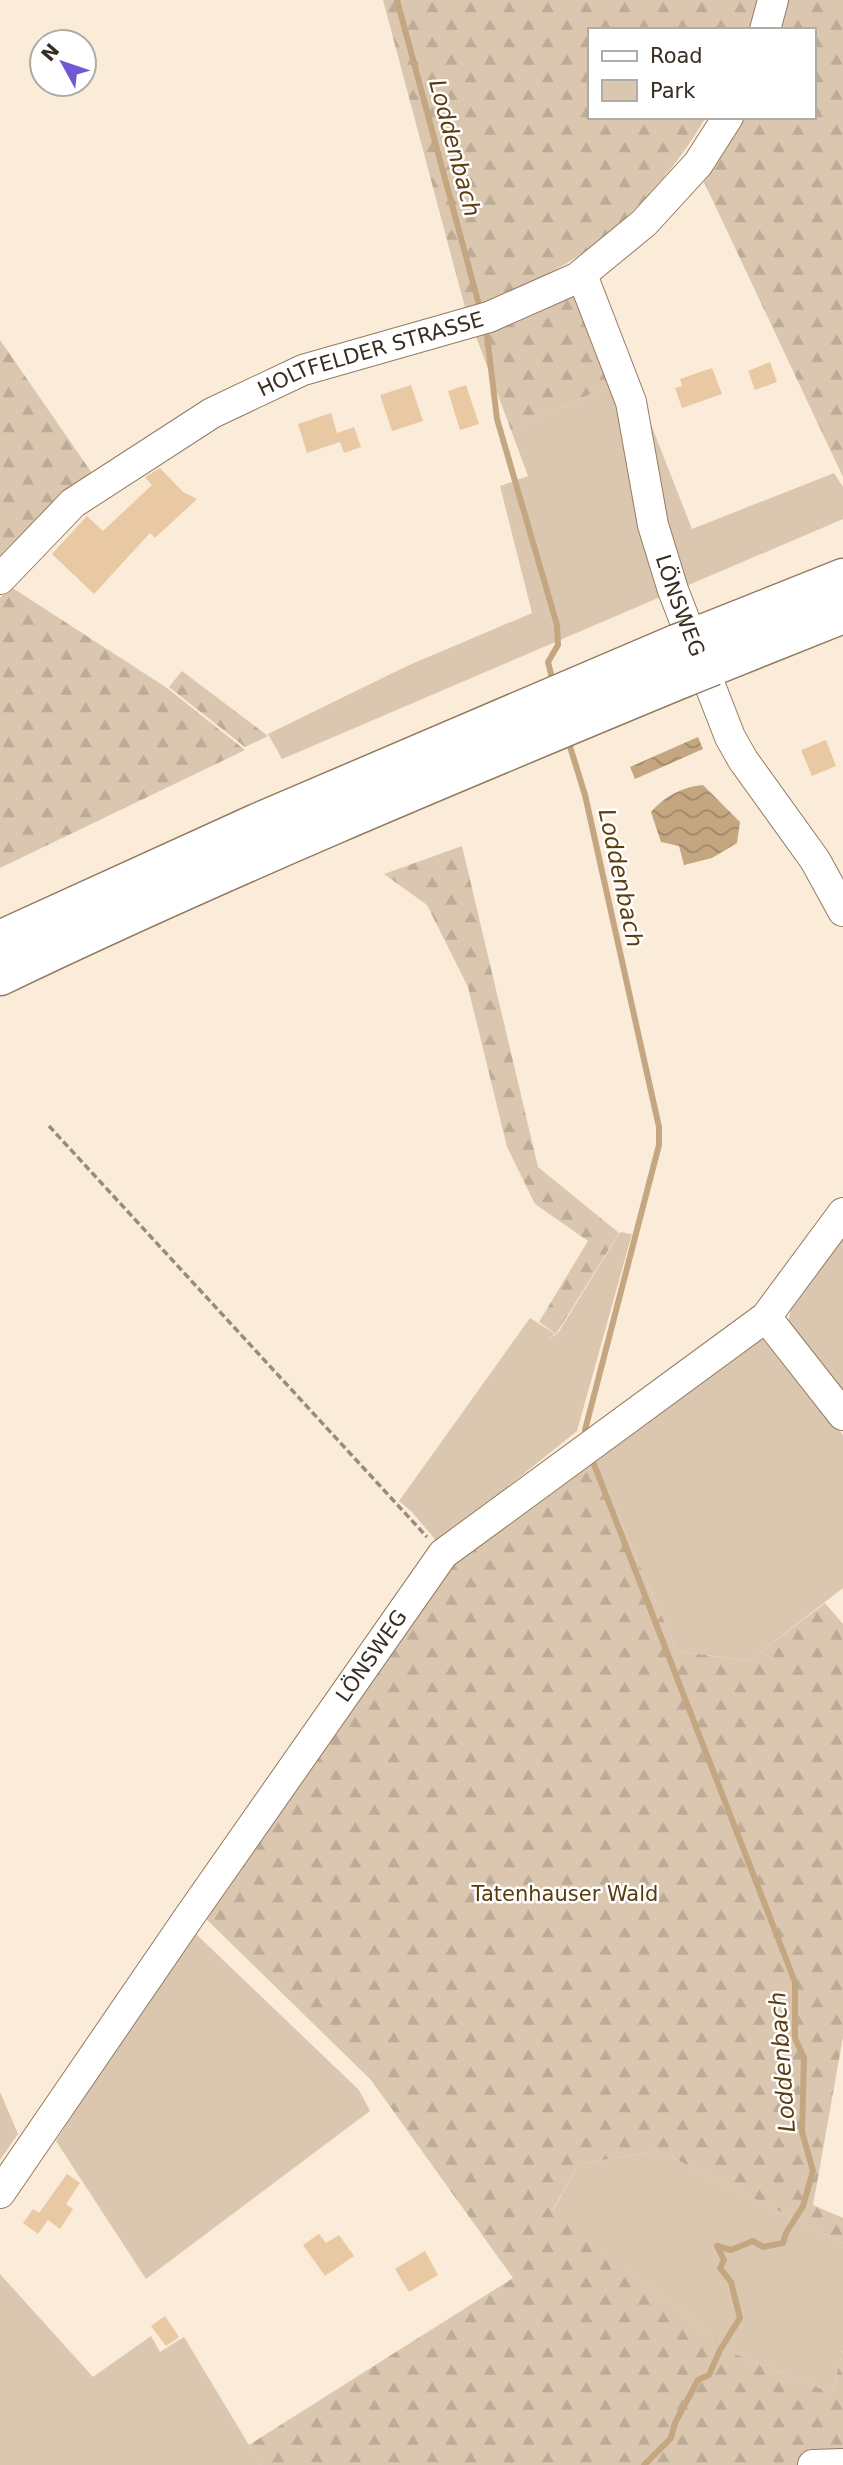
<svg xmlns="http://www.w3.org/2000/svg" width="843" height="2465" viewBox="0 0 843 2465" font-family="'DejaVu Sans',sans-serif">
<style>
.green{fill:#dbc7af}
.forest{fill:url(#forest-firs)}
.water{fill:url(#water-waves)}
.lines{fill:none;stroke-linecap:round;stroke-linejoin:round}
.stream{stroke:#c4a681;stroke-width:6}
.building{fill:#e9c9a3}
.minor-casing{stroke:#937c60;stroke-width:32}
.highway-casing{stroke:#937c60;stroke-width:41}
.path{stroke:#998c7d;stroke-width:3.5;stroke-dasharray:7 3.5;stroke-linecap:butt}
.minor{stroke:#fff;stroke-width:30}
.highway{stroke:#fff;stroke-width:38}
.highway-bridge-casing{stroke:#937c60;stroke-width:41;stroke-linecap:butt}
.highway-bridge{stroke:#fff;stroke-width:38}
.labels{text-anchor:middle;stroke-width:5;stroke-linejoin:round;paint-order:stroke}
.street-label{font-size:21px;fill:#372d21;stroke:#fff}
.park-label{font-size:21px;fill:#5a3b0d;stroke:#fff}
.water-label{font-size:23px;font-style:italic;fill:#5c3d10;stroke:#fff}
</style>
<defs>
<pattern id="forest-firs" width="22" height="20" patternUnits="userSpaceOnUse" patternTransform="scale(1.75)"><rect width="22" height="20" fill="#dbc7af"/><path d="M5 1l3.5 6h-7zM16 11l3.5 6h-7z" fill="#bdab96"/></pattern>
<pattern id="water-waves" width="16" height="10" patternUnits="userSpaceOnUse" patternTransform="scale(1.75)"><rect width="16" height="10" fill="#c4a681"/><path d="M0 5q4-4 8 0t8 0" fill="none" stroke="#a08869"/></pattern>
</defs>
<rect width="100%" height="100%" fill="#fbebd9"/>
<g class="green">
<polygon points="630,371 692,529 834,473 843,487 843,519 282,759 268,734 407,666 532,613 500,486 528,476 511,430 615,383"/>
<polygon points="843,1230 843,1400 787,1331 793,1296"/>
<polygon points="620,1232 632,1234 577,1431 438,1543 412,1512 399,1501 530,1318 555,1334 546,1341 558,1333"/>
<polygon points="769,1337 843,1435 843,1588 749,1661 677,1651 593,1458 746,1339"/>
<polygon points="196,1934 359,2090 370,2111 146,2279 56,2141 186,1937"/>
<polygon points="0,2092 18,2134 0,2160"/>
<polygon points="659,2151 843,2243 843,2350 832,2393 735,2354 553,2211 578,2164"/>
<polygon points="0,2274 93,2377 151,2336 160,2352 184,2337 261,2465 0,2465"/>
</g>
<g class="forest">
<path d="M383,0H758L749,30H589V117H706C673,174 623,229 567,263C535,282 500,298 467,315Z"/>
<polygon points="783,0 843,0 843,477 704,182 741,117 813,117 813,30 775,30"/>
<polygon points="573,290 615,383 511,430 475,334"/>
<polygon points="0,340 94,476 0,569"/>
<polygon points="11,587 167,688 245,750 0,868 0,598"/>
<polygon points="182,671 268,736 245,747 169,687"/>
<polygon points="462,846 538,1167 619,1233 556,1334 539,1322 588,1241 535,1204 507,1147 468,987 427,905 384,874"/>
<polygon points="593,1458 677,1651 749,1661 825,1603 843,1624 843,2037 813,2205 843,2218 843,2243 659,2151 578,2164 553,2210 735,2354 832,2393 843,2350 843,2465 261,2465 249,2445 513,2278 371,2080 201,1914 455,1564"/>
</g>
<g class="water">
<polygon points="698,737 703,749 635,779 630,767"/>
<path d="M703,785L740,822L737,843L712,858L684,865L679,846L661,842L651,812C665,796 682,787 703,785Z"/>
</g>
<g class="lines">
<g class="stream">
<polyline points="397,0 479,305"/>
<polyline points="487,336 497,419 557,625 558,645 548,662 553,682"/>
<polyline points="568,740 585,795 659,1127 659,1145 585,1430"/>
<polyline points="592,1459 795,1982 795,2038 804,2058 802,2132 813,2171 803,2206 786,2233 783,2243 763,2247 753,2241 731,2250 717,2246 724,2260 720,2268 731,2282 740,2318 720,2350 709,2375 698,2380 675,2423 671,2438 644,2465"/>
</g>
</g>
<g class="building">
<polygon points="770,362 777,382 755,390 748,371"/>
<polygon points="712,368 722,394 682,408 675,388 682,386 680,379"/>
<polygon points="411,385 423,421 392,431 380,395"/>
<polygon points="466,385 479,424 460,430 448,391"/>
<polygon points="331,413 337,433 354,427 361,447 344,453 340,442 307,453 298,424"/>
<polygon points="160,468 183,492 197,499 155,538 150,533 94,594 52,554 87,516 103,531 152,485 145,477"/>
<polygon points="826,740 836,766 812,776 801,750"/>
<polygon points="67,2174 80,2183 66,2204 73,2209 60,2229 48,2220 38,2234 23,2223 33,2209 39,2213"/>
<polygon points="319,2234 326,2243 339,2235 354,2256 325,2276 303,2245"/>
<polygon points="425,2251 438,2275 409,2292 395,2269"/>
<polygon points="165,2316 179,2337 166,2346 151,2326"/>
</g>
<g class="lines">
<g class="minor-casing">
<g id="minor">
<polyline points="765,30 773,0"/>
<path id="s1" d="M582,275L631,402L653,525L673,590L730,737L743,760L815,860L843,911"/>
<path id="s2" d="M0,579L73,503L212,413L303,370L489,317L577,278L644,223L698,164L728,117"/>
<polyline points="766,1317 843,1415"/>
<path id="s3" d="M0,2193L189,1917L443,1554L766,1317L843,1213"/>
<polyline points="813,2465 843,2464"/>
</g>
</g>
<g class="highway-casing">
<g id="highway">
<polyline points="700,635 843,578"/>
<polyline points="713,666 843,614"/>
<polyline points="0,940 257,823 676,644"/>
<path d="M0,976C225,868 457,772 688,676"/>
</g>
</g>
<polyline class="path" points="49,1126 427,1537"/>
<use href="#minor" class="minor"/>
<use href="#highway" class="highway"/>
<g class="highway-bridge-casing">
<g id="highway-bridge">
<polyline points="676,644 700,635"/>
<polyline points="688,676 713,666"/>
</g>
</g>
<use href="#highway-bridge" class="highway-bridge"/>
</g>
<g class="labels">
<g class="street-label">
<text dy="7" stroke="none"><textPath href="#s2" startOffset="441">HOLTFELDER STRASSE</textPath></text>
<text dy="7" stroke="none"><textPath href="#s1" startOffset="346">LÖNSWEG</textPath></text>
<text dy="7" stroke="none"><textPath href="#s3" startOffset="653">LÖNSWEG</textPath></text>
</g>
<g class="park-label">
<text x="565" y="1901">Tatenhauser Wald</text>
</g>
<g class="water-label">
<text transform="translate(455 148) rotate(75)" y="8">Loddenbach</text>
<text transform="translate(621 878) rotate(78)" y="8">Loddenbach</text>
<text transform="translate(782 2062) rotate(-94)" y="8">Loddenbach</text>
</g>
</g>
<rect x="588" y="28" width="228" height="91" fill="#ffffff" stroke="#afaba6" stroke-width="2"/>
<rect x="602" y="51" width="35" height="10" fill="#ffffff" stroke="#afaba6" stroke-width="2"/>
<text x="650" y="63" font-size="21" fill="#372d21">Road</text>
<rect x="602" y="80" width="35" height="21" fill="#dbc7af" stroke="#afaba6" stroke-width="2"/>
<text x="650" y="98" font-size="21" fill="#372d21">Park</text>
<g transform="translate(63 63) rotate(310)"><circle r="33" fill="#ffffff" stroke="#afaba6" stroke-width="2"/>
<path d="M0-5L12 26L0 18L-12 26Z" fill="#7158d2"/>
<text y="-10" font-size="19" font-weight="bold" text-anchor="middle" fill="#372d21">N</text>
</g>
</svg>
